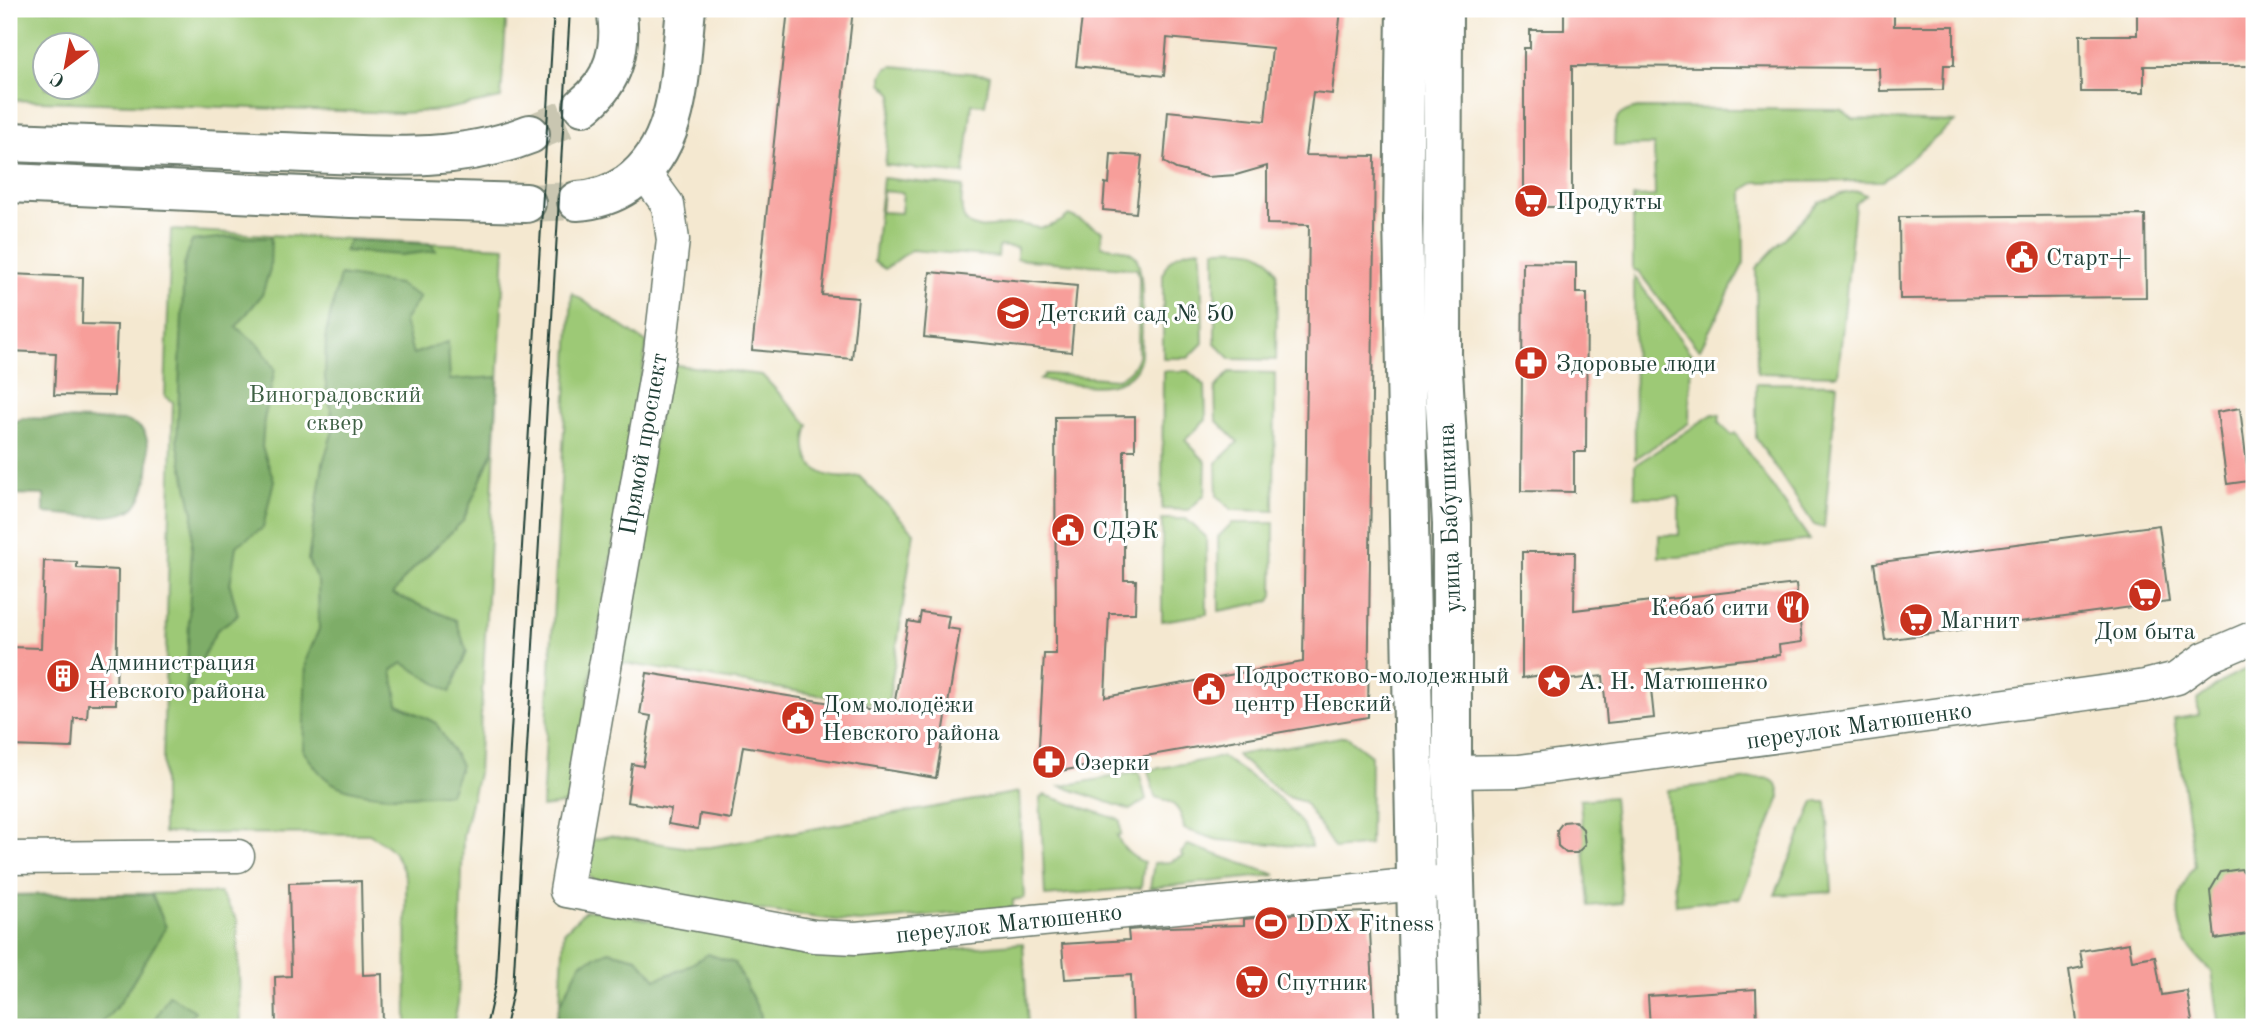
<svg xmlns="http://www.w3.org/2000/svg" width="2263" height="1036" viewBox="0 0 2263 1036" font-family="'Old Standard TT',serif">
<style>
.green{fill:#9dc976;stroke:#5e8355;stroke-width:2;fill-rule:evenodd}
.forest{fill:#7ead67;stroke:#4e754e;stroke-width:2}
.building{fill:#f79e9a}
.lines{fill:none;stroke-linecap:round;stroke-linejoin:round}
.primary-tunnel{stroke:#c9c6b1;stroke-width:38;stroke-dasharray:38 19;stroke-linecap:butt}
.minor-casing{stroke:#6a796b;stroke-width:35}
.tertiary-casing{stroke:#6a796b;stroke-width:42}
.primary-casing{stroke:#6a796b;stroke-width:42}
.minor{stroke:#fff;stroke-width:32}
.tertiary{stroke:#fff;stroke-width:38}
.primary{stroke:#fff;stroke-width:38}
.tram{stroke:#1f3d34;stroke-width:2}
.labels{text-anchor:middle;stroke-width:6;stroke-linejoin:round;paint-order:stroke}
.poi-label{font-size:24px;fill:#1f3d34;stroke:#fff;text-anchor:start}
.park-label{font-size:24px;fill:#3e6044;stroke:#fff}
.street-label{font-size:24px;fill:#1f3d34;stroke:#fff}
</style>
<rect width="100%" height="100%" fill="#fff"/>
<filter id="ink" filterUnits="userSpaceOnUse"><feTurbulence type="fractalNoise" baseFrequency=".0143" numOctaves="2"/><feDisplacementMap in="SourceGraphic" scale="14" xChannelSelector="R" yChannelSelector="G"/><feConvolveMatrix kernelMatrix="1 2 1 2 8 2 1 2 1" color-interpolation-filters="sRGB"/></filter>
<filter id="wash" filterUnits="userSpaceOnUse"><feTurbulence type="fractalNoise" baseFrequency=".00686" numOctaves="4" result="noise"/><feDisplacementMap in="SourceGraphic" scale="28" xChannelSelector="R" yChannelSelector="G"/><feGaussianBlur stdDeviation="1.57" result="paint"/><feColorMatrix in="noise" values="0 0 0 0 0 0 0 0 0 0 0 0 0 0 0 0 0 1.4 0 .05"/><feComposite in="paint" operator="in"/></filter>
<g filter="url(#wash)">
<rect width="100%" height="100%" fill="#f4e8d0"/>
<g class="green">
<path d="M9,9H507L501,98L442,110L401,113L9,100ZM46,46H88V88H46Z"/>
<polygon points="893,66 990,75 985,105 972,104 964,174 885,165 893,94 882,83 882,75 887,68"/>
<path d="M1638,108L1841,110L1853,119L1955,122L1883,181L1756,182L1743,190L1744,263L1700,349L1697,348L1638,271L1633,270V197L1655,196L1654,145L1614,146C1615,122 1612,113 1638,108Z"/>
<path d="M883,178L963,187C954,241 984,226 1018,224C1023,224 1028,226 1034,227C1047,229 1059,224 1069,215L1102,231L1101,246C1111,248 1124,247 1133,254C1147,264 1141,336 1141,356C1132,400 1072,383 1040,380L1045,374L1117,379C1128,374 1134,368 1138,356L1139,278L1137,269L1017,259V248L999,246L998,257L911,250L885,269L874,262ZM883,191L903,193L901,213L881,212Z"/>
<polygon points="1858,191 1866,195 1855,204 1838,375 1757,373 1756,268 1819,202 1841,194"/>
<path d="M171,230L505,247L478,773L463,836L458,1003L453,1027H407L406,879C397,852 393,848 369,834L163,833V761L173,402L165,396Z"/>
<path d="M1201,249L1203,343L1188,358H1163V274C1168,255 1183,250 1201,249Z"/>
<path d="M1215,249C1240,249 1267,244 1277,273L1276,360L1231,359L1215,343Z"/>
<polygon points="1634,276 1691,354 1689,423 1635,459"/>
<polygon points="572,293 647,343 570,803 542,807"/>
<path d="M667,364L762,375L809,425C797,465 821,483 859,476L914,532L888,706L617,662Z"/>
<polygon points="1163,371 1188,371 1205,386 1206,420 1185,440 1206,462 1205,494 1189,510 1162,509"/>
<polygon points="1230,372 1275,373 1274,511 1232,510 1217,496 1216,463 1238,442 1216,420 1215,388"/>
<polygon points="1756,383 1837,384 1824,528 1814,525 1756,438"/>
<polygon points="1713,414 1720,415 1719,423 1732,435 1735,433 1810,540 1679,557 1659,557 1659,535 1679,535 1679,497 1635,497 1635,465"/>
<polygon points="1162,519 1186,519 1206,537 1207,614 1162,621"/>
<polygon points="1232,523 1274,523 1273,596 1270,601 1219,611 1218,537"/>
<path d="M2254,665V1027H2219L2211,971C2176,941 2167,904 2195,866L2174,719L2199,715L2197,700L2227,678Z"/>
<polygon points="1346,736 1371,755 1370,845 1335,849 1304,802 1285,796 1236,755"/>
<path d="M1222,757C1251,777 1306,810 1311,847L1218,840L1184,829C1182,809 1174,801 1155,797L1148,770Z"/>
<polygon points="1139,772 1146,799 1130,810 1061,786"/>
<path d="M1758,778C1772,777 1779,782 1780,797L1740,898L1676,905L1667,790Z"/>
<polygon points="1019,792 1024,898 1013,900 1013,908 860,922 835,920 760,910 595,880 582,873 586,845 593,840 609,836 690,848 711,847"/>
<path d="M1045,795L1120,820L1121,835H1117C1122,849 1131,857 1144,862L1141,888L1045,896L1040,798Z"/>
<polygon points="1613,797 1622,903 1589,906 1580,800"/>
<polygon points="1814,802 1827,802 1832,892 1775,895"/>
<polygon points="1188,845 1276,875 1150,888 1154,863 1170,862 1183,856 1181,853"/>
<polygon points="220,893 237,920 241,1027 9,1027 9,895"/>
<polygon points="594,910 849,957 880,956 1023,943 1028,1027 554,1027 560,1004 564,932 585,911"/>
</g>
<g class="forest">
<polygon points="227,237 271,238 270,269 262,295 236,327 258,344 275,369 264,420 262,447 274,480 263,528 236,546 230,585 238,615 217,630 206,651 186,698 193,513 177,441 184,264 192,241"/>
<polygon points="350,240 431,244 436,251 401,255 344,251"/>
<path d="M340,275L398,284L420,297L404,321L413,354L448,342L450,380L498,377L494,449L463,521L409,573L393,594L456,620L467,652L450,692L403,663L392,670L398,704L436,723L461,765L450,794C416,796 356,801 328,780C318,773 310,760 303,751L306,660L319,629L318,582L308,560L323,463L334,427L325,379L326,333Z"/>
<path d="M23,418L126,421C134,424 139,425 144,432C154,450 149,501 129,511C111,521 66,514 44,513V495L9,494V425Z"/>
<polygon points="152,894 166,927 120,1003 99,1027 9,1027 9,895"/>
<polygon points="609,951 637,958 656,979 683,969 708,954 735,963 761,1015 759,1027 554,1027 560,1004 581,963"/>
<polygon points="169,995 195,1011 186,1027 150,1027"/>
</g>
<g id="blocks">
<g class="building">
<polygon points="788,9 853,9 822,295 858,298 852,359 752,350"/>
<polygon points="1083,9 1341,9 1332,94 1313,92 1305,155 1375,156 1368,717 1049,773 1038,764 1044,654 1056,654 1055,417 1135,416 1135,450 1124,450 1124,580 1136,580 1135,613 1109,613 1105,697 1303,662 1309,225 1267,224 1267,166 1236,175 1207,177 1176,169 1164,162 1168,111 1265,121 1272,48 1167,38 1164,76 1076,66"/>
<polygon points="1564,9 1894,9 1894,26 1954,26 1954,65 1944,65 1943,90 1880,91 1879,68 1572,66 1572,207 1524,207 1524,48 1530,48 1530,30 1564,30"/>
<polygon points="2137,9 2254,9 2254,66 2144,66 2144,92 2081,92 2080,35 2137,35"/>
<polygon points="1111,154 1142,156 1136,213 1103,210 1105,183 1109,184"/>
<polygon points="2145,215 2146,297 1900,299 1899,217"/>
<polygon points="1523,262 1576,263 1576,293 1587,293 1586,452 1574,452 1574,492 1521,491"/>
<polygon points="930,272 1077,286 1071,352 924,337"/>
<polygon points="9,274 83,277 82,324 117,325 114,396 54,395 56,353 9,351"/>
<polygon points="2240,408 2249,481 2227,484 2217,412"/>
<polygon points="2159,525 2169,602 1885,640 1874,563"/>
<polygon points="1522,552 1575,552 1574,610 1796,584 1802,642 1779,645 1780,655 1649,670 1654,718 1607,723 1603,676 1548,682 1548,674 1522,678"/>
<polygon points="44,561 77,562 77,568 118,570 116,704 88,704 87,718 74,718 72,748 9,746 9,647 41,648"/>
<polygon points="921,612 949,616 947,628 960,630 936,778 743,746 731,819 700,814 698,829 668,824 671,809 627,802 632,764 643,766 651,716 640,714 647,673 893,713 908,621 919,623"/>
<polygon points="1575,821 1583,829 1585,845 1577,853 1566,853 1558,846 1557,830 1563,822"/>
<polygon points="2241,869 2254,882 2254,933 2215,939 2210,891 2221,872"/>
<polygon points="361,881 363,975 382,974 383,1027 276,1027 275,977 291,976 289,883"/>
<polygon points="1336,910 1336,913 1369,912 1375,1027 1133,1027 1131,975 1065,979 1062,944 1129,940 1128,930 1166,927 1244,925 1244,919"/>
<polygon points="2129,943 2132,960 2155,956 2162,995 2187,991 2193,1027 2078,1027 2069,970 2083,967 2080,951"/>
<polygon points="1756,989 1757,1027 1650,1027 1648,996"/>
</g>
</g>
</g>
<g filter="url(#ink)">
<use href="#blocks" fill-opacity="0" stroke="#6a796b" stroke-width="2"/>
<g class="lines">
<g class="primary-tunnel">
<polyline points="530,134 566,119 583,106"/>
<polyline points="526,203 577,201"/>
</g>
<g class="minor-casing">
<g id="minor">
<polyline points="644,172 668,205 673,240 660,351 566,891 814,936 856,938 1439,882"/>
<polyline points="1452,772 1519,771 1642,755 2145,686 2177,678 2205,658 2254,637"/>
<polyline points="9,858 238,856"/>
</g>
</g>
<g class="tertiary-casing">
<g id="tertiary">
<polyline points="1406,9 1403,219 1419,1027"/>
<polyline points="1443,9 1442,354 1452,524 1452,772 1459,1027"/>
</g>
</g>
<g class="primary-casing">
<g id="primary">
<path d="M583,106C614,82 623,46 616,9"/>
<path d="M9,142C100,145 190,149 281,152C365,154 450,166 530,134"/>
<polyline points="9,183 351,198 526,203"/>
<path d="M577,201C595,200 613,194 628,184C683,145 679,69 686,9"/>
</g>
</g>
<use href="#minor" class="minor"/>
<use href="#tertiary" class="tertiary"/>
<use href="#primary" class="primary"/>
<g class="tram">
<polyline points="486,1027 496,983 554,9"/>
<polyline points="505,1027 513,991 515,954 570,9"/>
</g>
</g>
</g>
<defs>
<g id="supermarket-disc" transform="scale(1.75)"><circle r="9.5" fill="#c8321e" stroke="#fff"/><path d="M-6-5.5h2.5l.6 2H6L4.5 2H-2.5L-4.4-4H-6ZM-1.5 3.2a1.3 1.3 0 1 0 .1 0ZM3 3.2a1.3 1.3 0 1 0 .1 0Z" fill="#fff"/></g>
<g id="civic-disc" transform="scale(1.75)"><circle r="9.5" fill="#c8321e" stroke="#fff"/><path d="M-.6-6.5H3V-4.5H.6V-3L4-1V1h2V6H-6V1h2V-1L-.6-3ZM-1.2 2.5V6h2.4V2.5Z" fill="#fff"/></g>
<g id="school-disc" transform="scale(1.75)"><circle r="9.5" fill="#c8321e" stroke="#fff"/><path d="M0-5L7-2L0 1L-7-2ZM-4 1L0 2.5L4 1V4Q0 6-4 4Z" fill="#fff"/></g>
<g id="pharmacy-disc" transform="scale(1.75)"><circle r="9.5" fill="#c8321e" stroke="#fff"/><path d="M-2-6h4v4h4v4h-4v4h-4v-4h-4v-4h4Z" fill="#fff"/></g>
<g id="restaurant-disc" transform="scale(1.75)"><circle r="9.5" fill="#c8321e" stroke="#fff"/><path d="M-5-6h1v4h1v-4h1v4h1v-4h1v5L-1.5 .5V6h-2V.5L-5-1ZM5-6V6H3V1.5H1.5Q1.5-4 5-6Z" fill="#fff"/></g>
<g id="building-disc" transform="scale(1.75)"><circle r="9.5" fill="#c8321e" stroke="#fff"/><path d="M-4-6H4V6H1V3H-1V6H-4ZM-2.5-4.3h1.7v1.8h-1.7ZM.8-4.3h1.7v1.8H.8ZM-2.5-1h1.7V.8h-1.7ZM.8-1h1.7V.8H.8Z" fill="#fff"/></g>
<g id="sight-disc" transform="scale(1.75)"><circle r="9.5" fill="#c8321e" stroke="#fff"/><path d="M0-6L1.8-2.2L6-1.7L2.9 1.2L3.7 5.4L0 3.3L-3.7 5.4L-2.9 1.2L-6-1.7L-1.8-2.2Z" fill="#fff"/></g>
<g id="stadium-disc" transform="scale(1.75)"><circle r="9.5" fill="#c8321e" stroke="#fff"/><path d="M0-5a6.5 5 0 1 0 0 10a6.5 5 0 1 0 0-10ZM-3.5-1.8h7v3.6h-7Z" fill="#fff"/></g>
</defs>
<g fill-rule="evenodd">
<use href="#supermarket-disc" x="1531" y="201"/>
<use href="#civic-disc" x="2022" y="257"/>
<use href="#school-disc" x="1013" y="313"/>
<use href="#pharmacy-disc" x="1531" y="363"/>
<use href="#civic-disc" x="1068" y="530"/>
<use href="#supermarket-disc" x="2145" y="595"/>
<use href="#restaurant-disc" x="1793" y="607"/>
<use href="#supermarket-disc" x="1916" y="620"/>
<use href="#building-disc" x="63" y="676"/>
<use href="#sight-disc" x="1554" y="681"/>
<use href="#civic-disc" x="1209" y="689"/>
<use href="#civic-disc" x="798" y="718"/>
<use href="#pharmacy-disc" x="1049" y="762"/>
<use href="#stadium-disc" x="1271" y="923"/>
<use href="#supermarket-disc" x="1252" y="982"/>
</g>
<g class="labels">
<g class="poi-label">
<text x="1556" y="209">Продукты</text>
<text x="2046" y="265">Старт+</text>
<text x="1038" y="321">Детский сад № 50</text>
<text x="1556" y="371">Здоровые люди</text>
<text x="1092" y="538">СДЭК</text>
<text x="1769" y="615" text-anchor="end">Кебаб сити</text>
<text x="1940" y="628">Магнит</text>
<text x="2145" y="639" text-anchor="middle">Дом быта</text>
<text x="88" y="670">Администрация<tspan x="88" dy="28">Невского района</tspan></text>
<text x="1234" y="683">Подростково-молодежный<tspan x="1234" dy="28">центр Невский</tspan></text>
<text x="1578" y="689">А. Н. Матюшенко</text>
<text x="822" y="712">Дом молодёжи<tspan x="822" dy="28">Невского района</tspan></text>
<text x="1074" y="770">Озерки</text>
<text x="1296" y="931">DDX Fitness</text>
<text x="1276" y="990">Спутник</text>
</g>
<g class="park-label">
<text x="335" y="402">Виноградовский<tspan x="335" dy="28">сквер</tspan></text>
</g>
<g class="street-label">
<text transform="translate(643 444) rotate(-80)" y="8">Прямой проспект</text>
<text transform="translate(1449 518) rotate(-92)" y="8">улица Бабушкина</text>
<text transform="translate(1859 725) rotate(-8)" y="8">переулок Матюшенко</text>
<text transform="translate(1009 923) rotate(-6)" y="8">переулок Матюшенко</text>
</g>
</g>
<rect width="2263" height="1036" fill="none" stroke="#fff" stroke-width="35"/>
<g transform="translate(66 66) rotate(212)"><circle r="33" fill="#ffffff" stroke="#a5b1ae" stroke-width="2"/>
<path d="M0-5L12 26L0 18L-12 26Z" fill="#c8321e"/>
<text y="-10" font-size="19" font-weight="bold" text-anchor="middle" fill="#1f3d34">С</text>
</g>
</svg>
